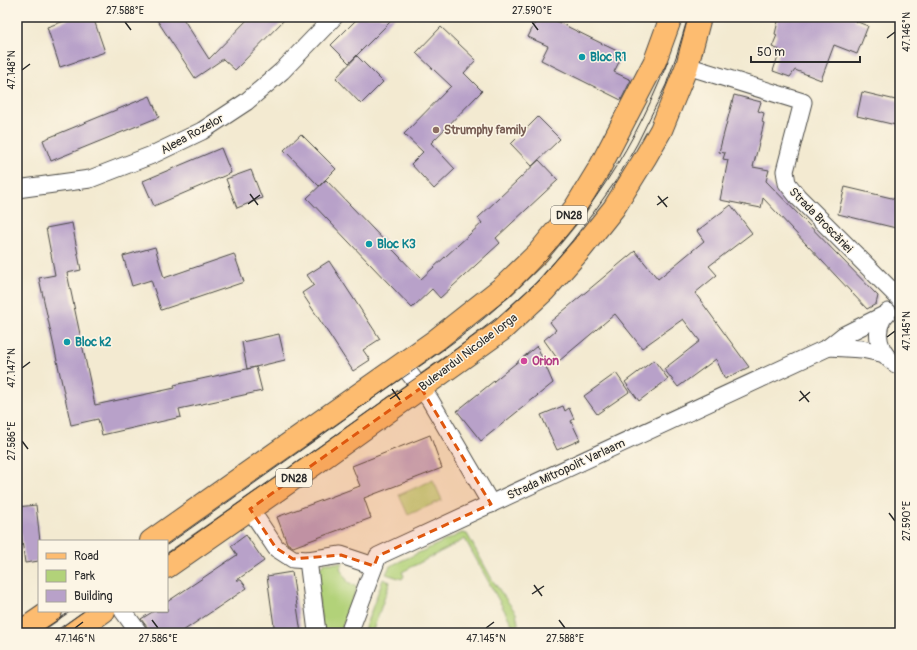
<svg xmlns="http://www.w3.org/2000/svg" width="917" height="650" viewBox="0 0 917 650" font-family="Pangolin,sans-serif">
<style>
.green{fill:#b2d279;stroke:#6e7e52}
.building{fill:#b8a1c9}
.lines{fill:none;stroke-linecap:round;stroke-linejoin:round}
.minor-casing{stroke:#494844;stroke-width:19}
.primary-casing{stroke:#494844;stroke-width:24}
.minor{stroke:#fff;stroke-width:17}
.primary{stroke:#fdbc70;stroke-width:22}
.tram{stroke:#2b2b2b;stroke-width:1}
.marked{fill:#df570e;fill-opacity:0.2;stroke:#df570e;stroke-width:3;stroke-dasharray:8 5;stroke-linejoin:round}
.ticks{fill:none;stroke:#2b2b2b;stroke-width:1.5}
.culture-dot{fill:#0f9aa8;stroke:#fcf5e5;stroke-width:1.5}
.education-dot{fill:#8d6e63;stroke:#fcf5e5;stroke-width:1.5}
.hotel-dot{fill:#d1479c;stroke:#fcf5e5;stroke-width:1.5}
.labels{text-anchor:middle;stroke-width:3;stroke-linejoin:round;paint-order:stroke}
.shield{fill:#fcf5e5;stroke:#6a6863;stroke-width:1}
.shield-label{font-size:11px;font-weight:bold;fill:#2b2b2b}
.culture-label{font-size:12px;font-weight:bold;fill:#0d838f;stroke:#fcf5e5;text-anchor:start}
.education-label{font-size:12px;font-weight:bold;fill:#785e54;stroke:#fcf5e5;text-anchor:start}
.street-label{font-size:12px;fill:#2b2b2b;stroke:#fcf5e5}
.hotel-label{font-size:12px;font-weight:bold;fill:#b23c85;stroke:#fcf5e5;text-anchor:start}
.neatline{fill:none;stroke:#2b2b2b;stroke-width:1.5}
.ticks-label{font-size:10px;text-anchor:middle;fill:#2b2b2b}
</style>
<rect width="100%" height="100%" fill="#fcf5e5"/>
<filter id="ink" filterUnits="userSpaceOnUse"><feTurbulence type="fractalNoise" baseFrequency=".025" numOctaves="2"/><feDisplacementMap in="SourceGraphic" scale="8" xChannelSelector="R" yChannelSelector="G"/><feConvolveMatrix kernelMatrix="1 2 1 2 8 2 1 2 1" color-interpolation-filters="sRGB"/></filter>
<filter id="wash" filterUnits="userSpaceOnUse"><feTurbulence type="fractalNoise" baseFrequency=".012" numOctaves="4" result="noise"/><feDisplacementMap in="SourceGraphic" scale="16" xChannelSelector="R" yChannelSelector="G"/><feGaussianBlur stdDeviation="0.9" result="paint"/><feColorMatrix in="noise" values="0 0 0 0 0 0 0 0 0 0 0 0 0 0 0 0 0 1.4 0 .05"/><feComposite in="paint" operator="in"/></filter>
<g filter="url(#wash)">
<rect width="100%" height="100%" fill="#f3ead1"/>
<g class="green">
<polygon points="433,480 442,500 408,515 399,495"/>
<polygon points="462,533 467,534 493,581 516,613 518,623 517,628 514,628 465,539 402,572 404,576 402,579 386,574 390,566"/>
<polygon points="325,563 343,563 340,568 348,582 357,587 342,628 337,633 328,633 322,627 316,578 319,569"/>
<polygon points="383,579 390,582 372,633 363,633"/>
</g>
<g id="blocks">
<g class="building">
<polygon points="76,17 93,17 105,52 60,67 47,27"/>
<polygon points="155,17 182,17 209,59 250,17 287,17 235,70 223,59 195,78"/>
<polygon points="359,17 395,17 349,63 331,45"/>
<polygon points="538,17 548,17 623,54 614,72 631,80 621,100 541,60 548,46 528,37"/>
<polygon points="779,17 856,17 855,21 868,26 857,54 834,45 821,80 795,70 790,77 773,71 780,50 772,47 777,35 775,34"/>
<polygon points="441,27 476,60 464,73 482,91 431,143 455,169 434,189 411,164 423,152 404,134 451,86 416,53"/>
<polygon points="357,56 383,82 361,104 336,78"/>
<polygon points="862,92 900,101 900,126 857,116"/>
<polygon points="734,95 761,102 758,111 764,113 762,122 764,123 753,167 769,170 766,181 878,296 876,304 867,309 763,198 761,208 720,200 728,160 723,159 725,153 719,152"/>
<polygon points="150,96 159,117 51,161 43,140"/>
<polygon points="538,117 560,139 532,166 511,144"/>
<polygon points="301,134 336,169 319,186 284,150"/>
<polygon points="221,148 231,173 154,206 143,181"/>
<polygon points="539,160 558,180 496,238 500,243 440,298 432,289 412,308 307,198 326,180 421,279 482,223 478,218"/>
<polygon points="251,170 262,198 237,208 226,179"/>
<polygon points="845,187 900,200 900,229 838,214"/>
<polygon points="731,205 752,233 709,266 717,275 695,293 749,367 725,379 716,359 678,387 664,369 700,341 683,319 642,348 615,314 559,361 544,340 556,330 550,322 635,251 658,279 704,241 697,231"/>
<polygon points="72,223 81,270 67,273 95,405 175,388 174,385 256,367 262,391 179,409 181,417 102,435 98,419 71,425 39,278 55,275 46,228"/>
<polygon points="155,247 164,278 234,254 244,282 161,310 151,280 132,286 123,256"/>
<polygon points="329,261 380,339 363,350 370,360 353,371 302,293 314,285 307,275"/>
<polygon points="279,334 285,360 247,369 242,342"/>
<polygon points="537,346 553,383 481,441 457,411"/>
<polygon points="654,360 668,379 639,401 625,382"/>
<polygon points="616,373 629,392 597,414 584,396"/>
<polygon points="563,406 565,411 569,408 574,419 571,421 580,440 557,450 541,415"/>
<polygon points="430,435 442,468 364,498 371,518 293,547 287,543 277,517 360,486 352,466"/>
<polygon points="36,505 40,541 39,561 25,563 21,534 17,534 17,507"/>
<polygon points="246,535 264,561 237,580 241,580 247,588 180,633 149,633 147,627 141,619 154,611 167,611 167,602 237,555 231,546"/>
<polygon points="292,572 301,633 275,633 267,576"/>
</g>
</g>
</g>
<g filter="url(#ink)">
<use href="#blocks" fill-opacity="0" stroke="#494844" stroke-width="1"/>
<g class="lines">
<g class="minor-casing">
<g id="minor">
<polyline points="687,66 803,102 785,171 787,183 798,197 900,299"/>
<polyline points="17,189 90,179 152,155 202,131 246,102 282,71 334,17"/>
<path d="M888,312C871,328 878,357 900,366"/>
<polyline points="829,347 862,349 885,354"/>
<polyline points="402,364 430,400 491,504"/>
<polyline points="250,509 276,548 293,559 308,560 341,555 374,566"/>
<polyline points="308,560 317,632 318,633"/>
<polyline points="123,611 139,633"/>
<polyline points="349,633 378,556 829,347 844,335 884,315"/>
</g>
</g>
<g class="primary-casing">
<g id="primary">
<polyline points="151,541 436,340 503,287 538,253 575,208 600,167 655,61 671,17"/>
<polyline points="167,567 319,461 502,330 544,291 582,248 614,208 645,158 661,130 687,66 700,17"/>
<polyline points="19,633 51,611"/>
<polyline points="73,633 104,611"/>
</g>
</g>
<use href="#minor" class="minor"/>
<use href="#primary" class="primary"/>
<g class="tram">
<path d="M167,545C235,497 303,449 371,400C410,372 452,346 489,314C571,244 629,161 668,61"/>
<polyline points="167,554 447,356 498,317 539,280 572,241 596,209 617,179 637,144 666,85 677,54 688,17"/>
<polyline points="38,633 71,611"/>
<polyline points="53,633 84,611"/>
</g>
</g>
</g>
<path class="marked" d="M421,388L491,504L378,556L374,566L341,555L293,559L276,548L250,509Z"/>
<path class="ticks" d="M125,22L131,30M532,22L538,30M887,38L895,32M22,70L30,64M250,194L258,205M658,196L667,207M248,204L260,195M657,205L668,197M887,337L895,331M22,368L30,362M392,389L400,400M800,391L809,402M390,399L402,391M799,401L810,392M22,441L28,449M889,513L895,521M534,585L542,596M532,594L544,586M152,620L158,628M559,620L565,628M75,628L83,622M486,628L494,622"/>
<g class="culture-dot">
<circle cx="582" cy="57" r="4"/>
<circle cx="369" cy="244" r="4"/>
<circle cx="67" cy="342" r="4"/>
</g>
<circle class="education-dot" cx="436" cy="130" r="4"/>
<circle class="hotel-dot" cx="524" cy="361" r="4"/>
<g class="labels">
<g class="shield">
<rect x="551" y="206" width="36" height="18" rx="3"/>
<rect x="276" y="469" width="36" height="18" rx="3"/>
</g>
<g class="shield-label">
<text x="569" y="219">DN28</text>
<text x="294" y="482">DN28</text>
</g>
<g class="culture-label">
<text x="590" y="61">Bloc R1</text>
<text x="377" y="248">Bloc K3</text>
<text x="75" y="346">Bloc k2</text>
</g>
<g class="education-label">
<text x="444" y="134">Strumphy family</text>
</g>
<g class="street-label">
<text transform="translate(192 134) rotate(-29)" y="4">Aleea Rozelor</text>
<text transform="translate(821 220) rotate(46)" y="4">Strada Broscăriei</text>
<text transform="translate(468 352) rotate(-37)" y="4">Bulevardul Nicolae Iorga</text>
<text transform="translate(566 469) rotate(-25)" y="4">Strada Mitropolit Varlaam</text>
</g>
<g class="hotel-label">
<text x="532" y="365">Orion</text>
</g>
</g>
<rect width="917" height="650" fill="none" stroke="#fcf5e5" stroke-width="44"/>
<rect x="38" y="540" width="130" height="72" fill="#fcf5e5" stroke="#a8a49b"/>
<rect x="46" y="553" width="20" height="6" fill="#fdbc70" stroke="#a8a49b"/>
<text x="74" y="560" font-size="12" fill="#2b2b2b">Road</text>
<rect x="46" y="570" width="20" height="12" fill="#b2d279" stroke="#a8a49b"/>
<text x="74" y="580" font-size="12" fill="#2b2b2b">Park</text>
<rect x="46" y="590" width="20" height="12" fill="#b8a1c9" stroke="#a8a49b"/>
<text x="74" y="600" font-size="12" fill="#2b2b2b">Building</text>
<path d="M751 56v6h109v-6" fill="none" stroke="#2b2b2b" stroke-width="2"/>
<text x="757" y="56" font-size="12" fill="#2b2b2b" stroke="#fcf5e5" stroke-width="3" paint-order="stroke">50 m</text>
<rect x="22" y="22" width="873" height="606" class="neatline"/>
<g class="ticks-label">
<text x="125" y="14">27.588°E</text>
<text x="532" y="14">27.590°E</text>
<text transform="translate(906 32) rotate(-90)" y="4">47.146°N</text>
<text transform="translate(11 70) rotate(-90)" y="4">47.148°N</text>
<text transform="translate(906 331) rotate(-90)" y="4">47.145°N</text>
<text transform="translate(11 368) rotate(-90)" y="4">47.147°N</text>
<text transform="translate(11 441) rotate(-90)" y="4">27.586°E</text>
<text transform="translate(906 521) rotate(-90)" y="4">27.590°E</text>
<text x="75" y="642">47.146°N</text>
<text x="158" y="642">27.586°E</text>
<text x="486" y="642">47.145°N</text>
<text x="565" y="642">27.588°E</text>
</g>
</svg>
